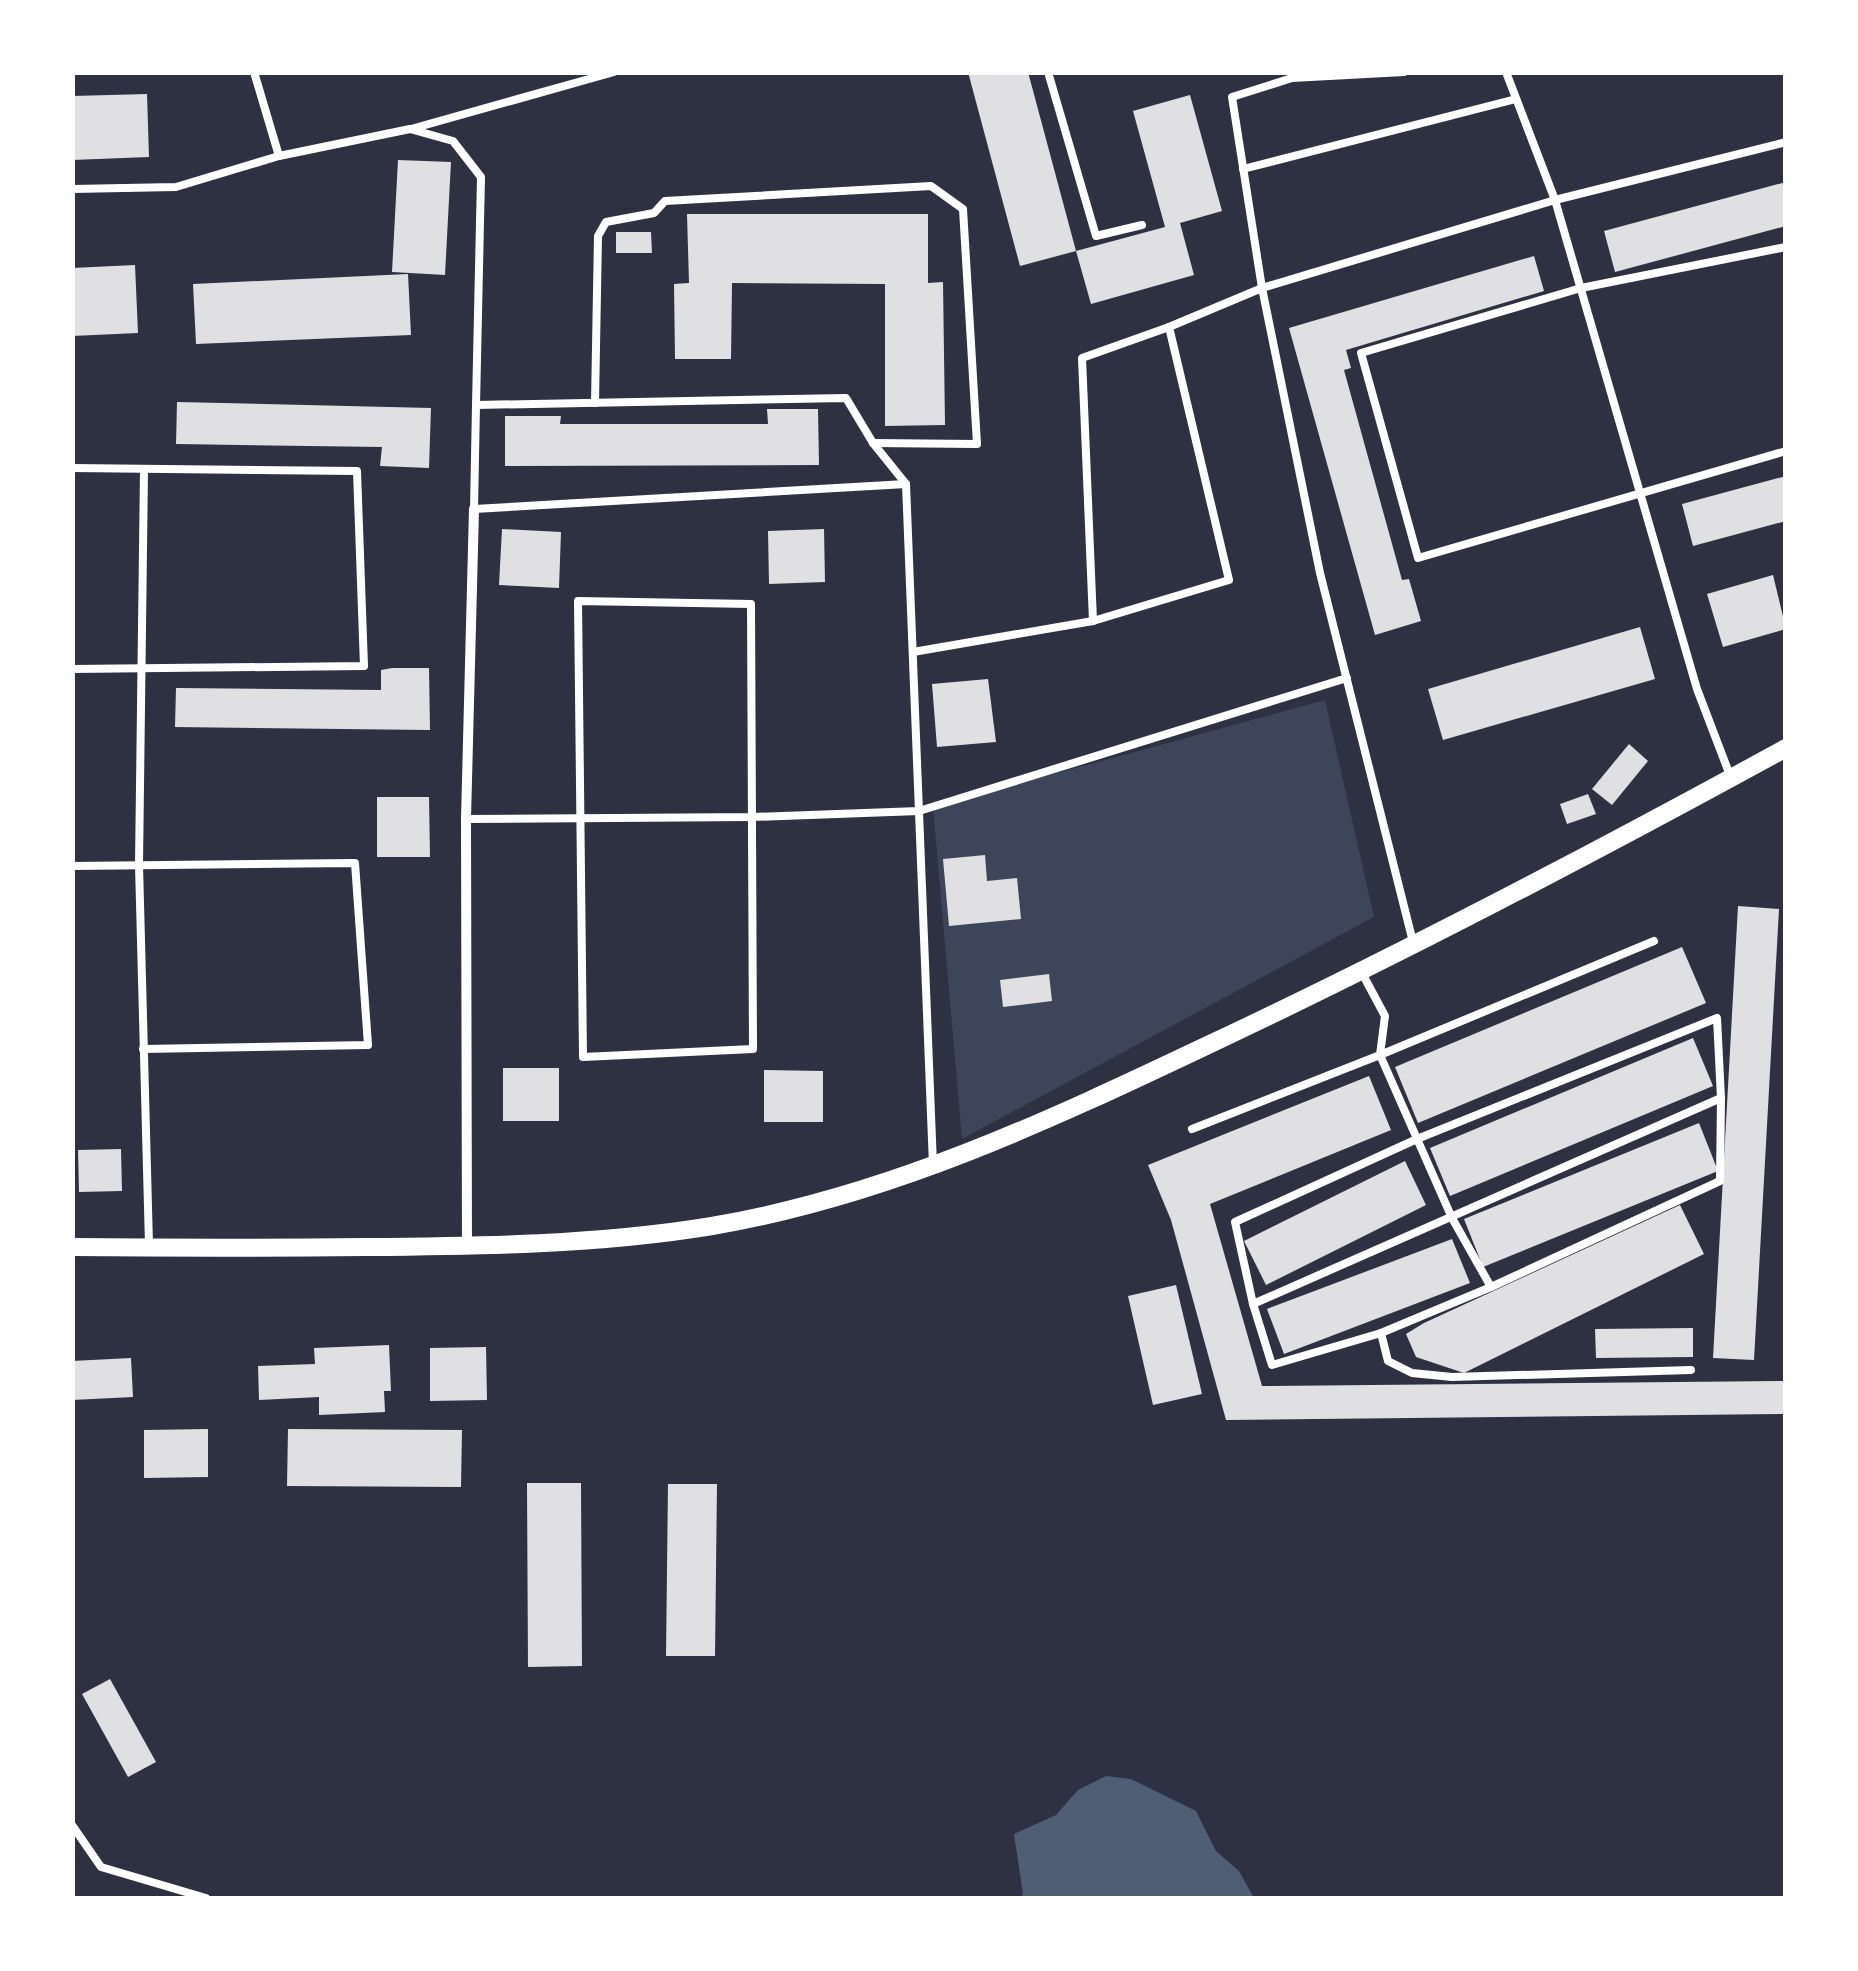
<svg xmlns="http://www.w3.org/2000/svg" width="1858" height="1971" viewBox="0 0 1858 1971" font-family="'PT Sans Narrow',sans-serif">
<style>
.green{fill:#3c4559}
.water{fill:#4f5d75}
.building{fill:#e0e0e3}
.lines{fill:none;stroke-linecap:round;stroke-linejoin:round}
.service{stroke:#fff;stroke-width:8}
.minor{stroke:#fff;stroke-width:10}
.tertiary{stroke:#fff;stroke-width:18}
</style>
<rect width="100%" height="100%" fill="#2d3142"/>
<polygon class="green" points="1325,700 1374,917 962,1139 933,807"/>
<polygon class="water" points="1106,1776 1131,1779 1196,1811 1216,1851 1239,1871 1254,1898 1021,1898 1023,1894 1014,1834 1056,1815 1078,1790"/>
<g class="building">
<polygon points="968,72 1028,72 1076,251 1020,266"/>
<polygon points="147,94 149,157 72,160 72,96"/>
<polygon points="1190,95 1222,211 1180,223 1194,275 1091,304 1076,251 1165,227 1133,111"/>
<polygon points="398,160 451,162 445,275 392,272"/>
<polygon points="1786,182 1786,226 1615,272 1604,231"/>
<polygon points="687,214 928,214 928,283 943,282 945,425 885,426 885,284 732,283 731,359 675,359 674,284 689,283"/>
<polygon points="616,232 651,232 652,253 616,253"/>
<polygon points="1534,256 1544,291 1346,350 1351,368 1344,370 1402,580 1409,579 1421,621 1375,635 1289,328"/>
<polygon points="135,265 138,333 72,336 72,268"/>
<polygon points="408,274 411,335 196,344 193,284"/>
<polygon points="177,402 431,408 429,468 380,466 382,447 176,444"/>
<polygon points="767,409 818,409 819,465 505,466 505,416 561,416 560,424 768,424"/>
<polygon points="1786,476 1786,521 1693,546 1682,504"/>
<polygon points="502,529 561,532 559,588 499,585"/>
<polygon points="824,529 825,582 769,584 768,531"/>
<polygon points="1773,575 1786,629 1723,647 1707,594"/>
<polygon points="1640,627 1655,679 1443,740 1428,689"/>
<polygon points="392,668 429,668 430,730 175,727 176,688 381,690 381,670"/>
<polygon points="988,679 996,742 937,747 932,684"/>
<polygon points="1629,744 1648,761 1612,805 1592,789"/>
<polygon points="1588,794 1596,814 1567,824 1560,804"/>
<polygon points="377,797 429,797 430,857 377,857"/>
<polygon points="985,855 987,881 1017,878 1021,919 949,926 943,859"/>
<polygon points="1738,906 1779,909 1754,1360 1713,1358"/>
<polygon points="1682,947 1706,1003 1418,1123 1395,1067"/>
<polygon points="1049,974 1052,1001 1003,1007 1000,980"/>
<polygon points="1693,1038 1713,1086 1450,1196 1430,1148"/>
<rect x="503" y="1068" width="56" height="53"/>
<polygon points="764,1070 823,1071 823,1122 764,1122"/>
<polygon points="1369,1076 1391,1130 1210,1204 1262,1386 1786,1381 1786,1414 1226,1420 1171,1220 1148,1165"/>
<polygon points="1699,1123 1718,1171 1483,1267 1464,1219"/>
<polygon points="121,1149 122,1191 79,1192 78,1150"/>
<polygon points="1405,1161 1426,1205 1266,1285 1244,1241"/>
<polygon points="1680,1205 1704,1254 1464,1373 1416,1357 1406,1334 1424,1323"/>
<polygon points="1452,1239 1470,1283 1284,1354 1267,1309"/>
<polygon points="1176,1285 1202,1394 1153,1405 1128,1296"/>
<polygon points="1693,1328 1693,1357 1596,1358 1595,1329"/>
<polygon points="389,1345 391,1391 384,1391 385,1412 319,1415 319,1397 259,1400 258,1366 315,1364 314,1348"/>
<polygon points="486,1347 487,1400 430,1401 430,1348"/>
<polygon points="131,1358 133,1397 72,1400 72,1361"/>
<polygon points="208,1429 208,1477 144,1478 144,1430"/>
<polygon points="288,1429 462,1430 461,1487 287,1486"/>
<polygon points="527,1483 581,1483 582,1666 528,1667"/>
<polygon points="668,1484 717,1484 715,1656 666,1656"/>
<polygon points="110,1679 156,1762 128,1777 82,1694"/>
</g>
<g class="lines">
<g class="service">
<polyline points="254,72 279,156"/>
<polyline points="1048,72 1096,236 1142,225"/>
<polyline points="1404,72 1292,78 1232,97 1262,288 1320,573 1413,942"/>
<polyline points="1506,72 1555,200 1697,689 1731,778"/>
<polyline points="411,129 614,72"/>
<polyline points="1243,169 1516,99"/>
<polyline points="72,189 176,187 279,156 410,129 453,141 481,177 476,405 846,398 873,443 906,484 933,1165"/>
<polyline points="1786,247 1581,288 1361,353 1418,558 1786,451"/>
<polyline points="595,403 598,236 606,222 654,213 665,201 931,186 963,209 977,444 873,443"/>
<polyline points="476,405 474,509 906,484"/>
<polyline points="72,468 357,471 364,666 72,669"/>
<polyline points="144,470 139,865 149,1245"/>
<polygon points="578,601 751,604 753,1049 583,1057"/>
<polyline points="1093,621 1082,358 1169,327 1262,288 1555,200 1786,142"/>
<polyline points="913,652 1093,621 1229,580 1169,327"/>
<polyline points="466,819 753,817 919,811 1347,678"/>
<polyline points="72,866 355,863 368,1045 143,1049"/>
<polyline points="1362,973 1385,1016 1380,1055 1452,1218 1491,1287"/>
<polygon points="1717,1018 1721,1098 1720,1181 1491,1287 1381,1333 1272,1365 1253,1304 1235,1222 1417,1139"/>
<polyline points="1192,1129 1380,1055 1654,941"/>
<polyline points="1253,1304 1721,1098"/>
<polyline points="1381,1333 1388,1361 1412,1373 1452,1377 1691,1370"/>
<polyline points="72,1825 101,1867 206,1898"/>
</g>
<polyline class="minor" points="467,1247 466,819 474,509"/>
<path class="tertiary" d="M72,1247C170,1248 268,1248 365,1247C481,1246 597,1245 712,1226C888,1196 1048,1121 1208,1045C1404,953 1596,852 1786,748"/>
</g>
<rect width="1858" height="1971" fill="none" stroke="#ffffff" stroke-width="150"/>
</svg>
